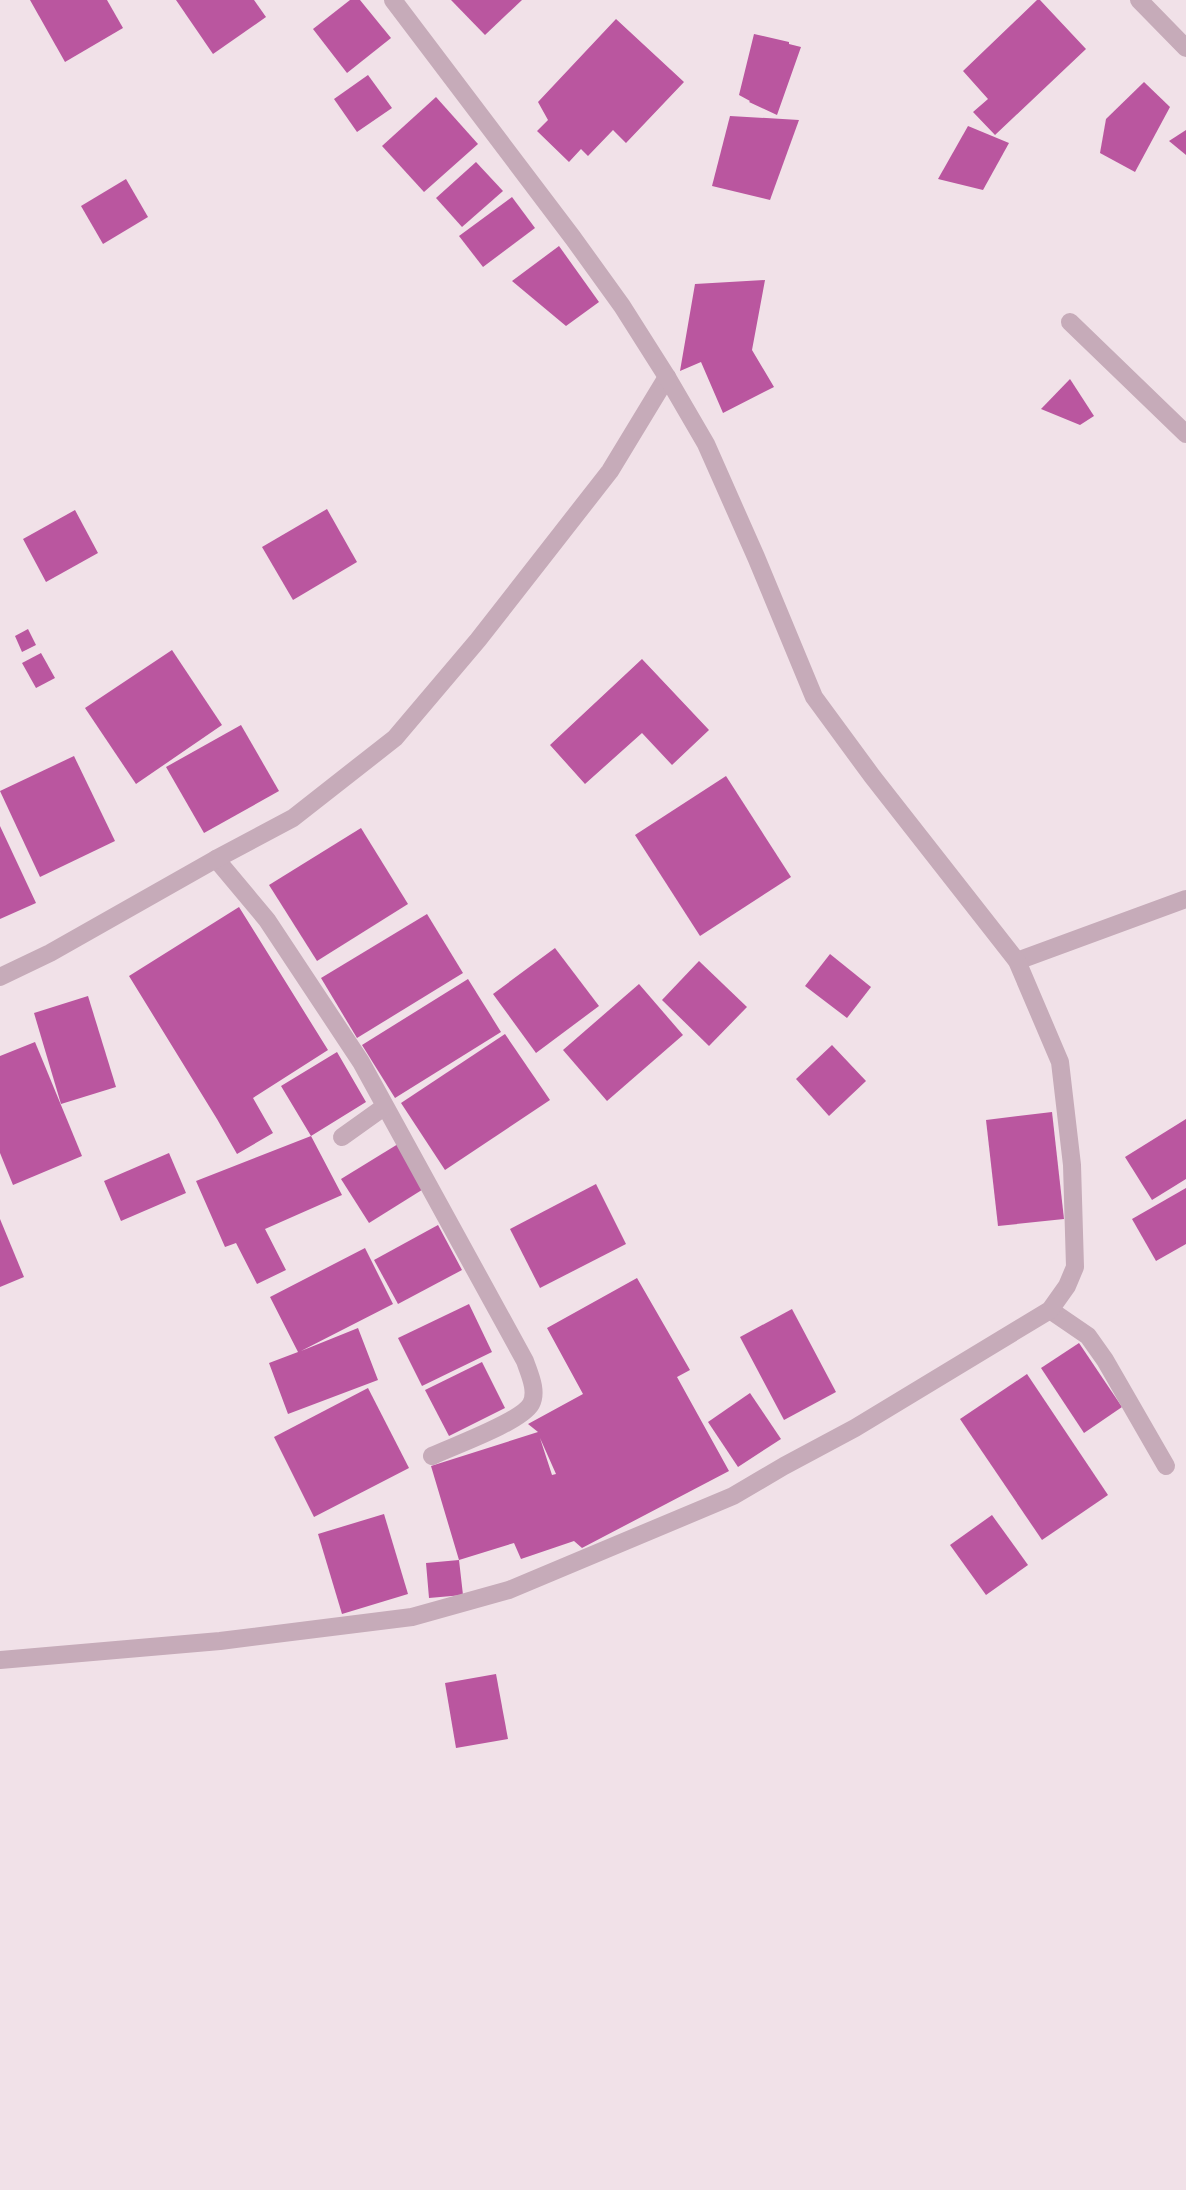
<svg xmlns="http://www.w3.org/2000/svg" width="1186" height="2190" viewBox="0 0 1186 2190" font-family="Mulish,sans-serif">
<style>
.building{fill:#ba569f;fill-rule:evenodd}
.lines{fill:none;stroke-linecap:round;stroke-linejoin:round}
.minor{stroke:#c6abb9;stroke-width:18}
</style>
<rect width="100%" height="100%" fill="#f1e1e8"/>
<g class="building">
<polygon points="30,0 107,0 123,28 65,62"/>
<polygon points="176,0 254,0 266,17 213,54"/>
<polygon points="350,0 360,0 391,38 347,73 313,29"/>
<polygon points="451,0 522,0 485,35"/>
<polygon points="1037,0 1040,0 1086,49 995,135 973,112 988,99 963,71"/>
<polygon points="616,19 684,82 626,143 613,130 588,156 581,149 569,162 537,131 548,120 538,102"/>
<polygon points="754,34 789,42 789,44 801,47 777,115 749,102 750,101 739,95"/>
<polygon points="368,75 392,108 357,132 334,99"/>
<polygon points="1144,82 1170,107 1135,172 1100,153 1106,119"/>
<polygon points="436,97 478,144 424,192 382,146"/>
<polygon points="730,116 799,120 770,200 712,186"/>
<polygon points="968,126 1009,143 983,190 938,179"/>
<polygon points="1186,130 1186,155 1169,141"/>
<polygon points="476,162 503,191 462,227 436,198"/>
<polygon points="126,179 148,217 103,244 81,206"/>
<polygon points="512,197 535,228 483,267 459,236"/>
<polygon points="559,246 599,302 566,326 512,281"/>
<polygon points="765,280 752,350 774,387 723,413 701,362 680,371 695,284"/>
<polygon points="1070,379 1094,416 1080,425 1041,409"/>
<polygon points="327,509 357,562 293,600 262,547"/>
<polygon points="75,510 98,553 46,582 23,539"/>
<polygon points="28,629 36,645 22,652 15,636"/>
<polygon points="172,650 222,725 136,784 85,708"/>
<polygon points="41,653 55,678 36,688 22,663"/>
<polygon points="642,659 709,730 672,765 642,733 585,784 550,745"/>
<polygon points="241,725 279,791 204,833 166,767"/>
<polygon points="74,756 115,841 40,877 0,791"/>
<polygon points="726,776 791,877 700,936 635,835"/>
<polygon points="0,826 36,903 0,919"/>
<polygon points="361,828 408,904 317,961 269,885"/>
<polygon points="239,907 328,1050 253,1098 273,1133 237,1154 217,1119 129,976"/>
<polygon points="427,914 463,973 357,1038 321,978"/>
<polygon points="555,948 599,1006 536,1053 493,994"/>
<polygon points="830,954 871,987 847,1018 805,986"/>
<polygon points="699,961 747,1007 709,1046 662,1000"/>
<polygon points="468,979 501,1032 395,1098 362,1045"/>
<polygon points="639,984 683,1035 607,1101 563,1050"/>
<polygon points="88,996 116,1087 61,1104 34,1013"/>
<polygon points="505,1034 550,1100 445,1170 401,1103"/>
<polygon points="35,1042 82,1156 13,1185 0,1153 0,1056"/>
<polygon points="832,1045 866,1081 829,1116 796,1079"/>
<polygon points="337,1052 366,1102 311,1136 342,1195 265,1229 286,1270 257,1284 236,1243 225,1247 196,1181 311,1136 281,1086"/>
<polygon points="1052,1112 1064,1219 998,1226 986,1120"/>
<polygon points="1186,1119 1186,1179 1152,1200 1125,1157"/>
<polygon points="398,1144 425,1188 369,1223 341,1179"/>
<polygon points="169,1153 186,1193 121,1221 104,1181"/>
<polygon points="596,1184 626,1244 540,1288 510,1229"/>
<polygon points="1186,1188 1186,1244 1156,1261 1132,1219"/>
<polygon points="0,1219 24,1277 0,1287"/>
<polygon points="438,1225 462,1270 398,1304 374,1260"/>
<polygon points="365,1248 393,1304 301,1351 358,1328 378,1380 288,1414 269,1363 298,1352 270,1297"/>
<path d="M637,1278L690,1370L677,1377L729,1471L582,1548L574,1541L521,1559L514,1543L459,1560L463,1595L429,1598L426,1563L459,1560L431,1466L538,1432L528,1424L583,1394L547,1328ZM540,1438L556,1474L552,1475Z"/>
<polygon points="469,1304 492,1352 422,1386 398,1338"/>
<polygon points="792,1309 836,1392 784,1420 740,1337"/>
<polygon points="1079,1343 1122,1407 1084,1433 1041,1368"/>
<polygon points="482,1362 505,1408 449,1436 425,1390"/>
<polygon points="1027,1374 1108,1495 1042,1540 960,1419"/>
<polygon points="368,1388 409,1468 314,1517 274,1437"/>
<polygon points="750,1393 781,1439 738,1467 708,1422"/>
<polygon points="384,1514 408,1594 342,1614 318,1534"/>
<polygon points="992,1515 1028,1565 986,1595 950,1545"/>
<polygon points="496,1674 508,1739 456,1748 445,1683"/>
</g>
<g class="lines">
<g class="minor">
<polyline points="1139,0 1186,48"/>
<polyline points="1070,322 1186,434"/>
<path d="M216,859L267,920L361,1062L525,1361C529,1373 538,1391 531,1404C521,1422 453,1446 432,1456"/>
<polyline points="1017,961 1186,899"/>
<polyline points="0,977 50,953 216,859 293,818 395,738 478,640 610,471 667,377"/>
<polyline points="342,1137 384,1107"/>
<polyline points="1050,1310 1088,1336 1105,1360 1166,1466"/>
<polyline points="0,1660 220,1641 412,1617 509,1590 733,1496 784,1466 855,1428 1050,1310 1067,1286 1075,1267 1072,1165 1060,1062 1017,961 872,776 814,697 756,557 706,444 667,377 622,306 573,238 393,0"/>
</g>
</g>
</svg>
